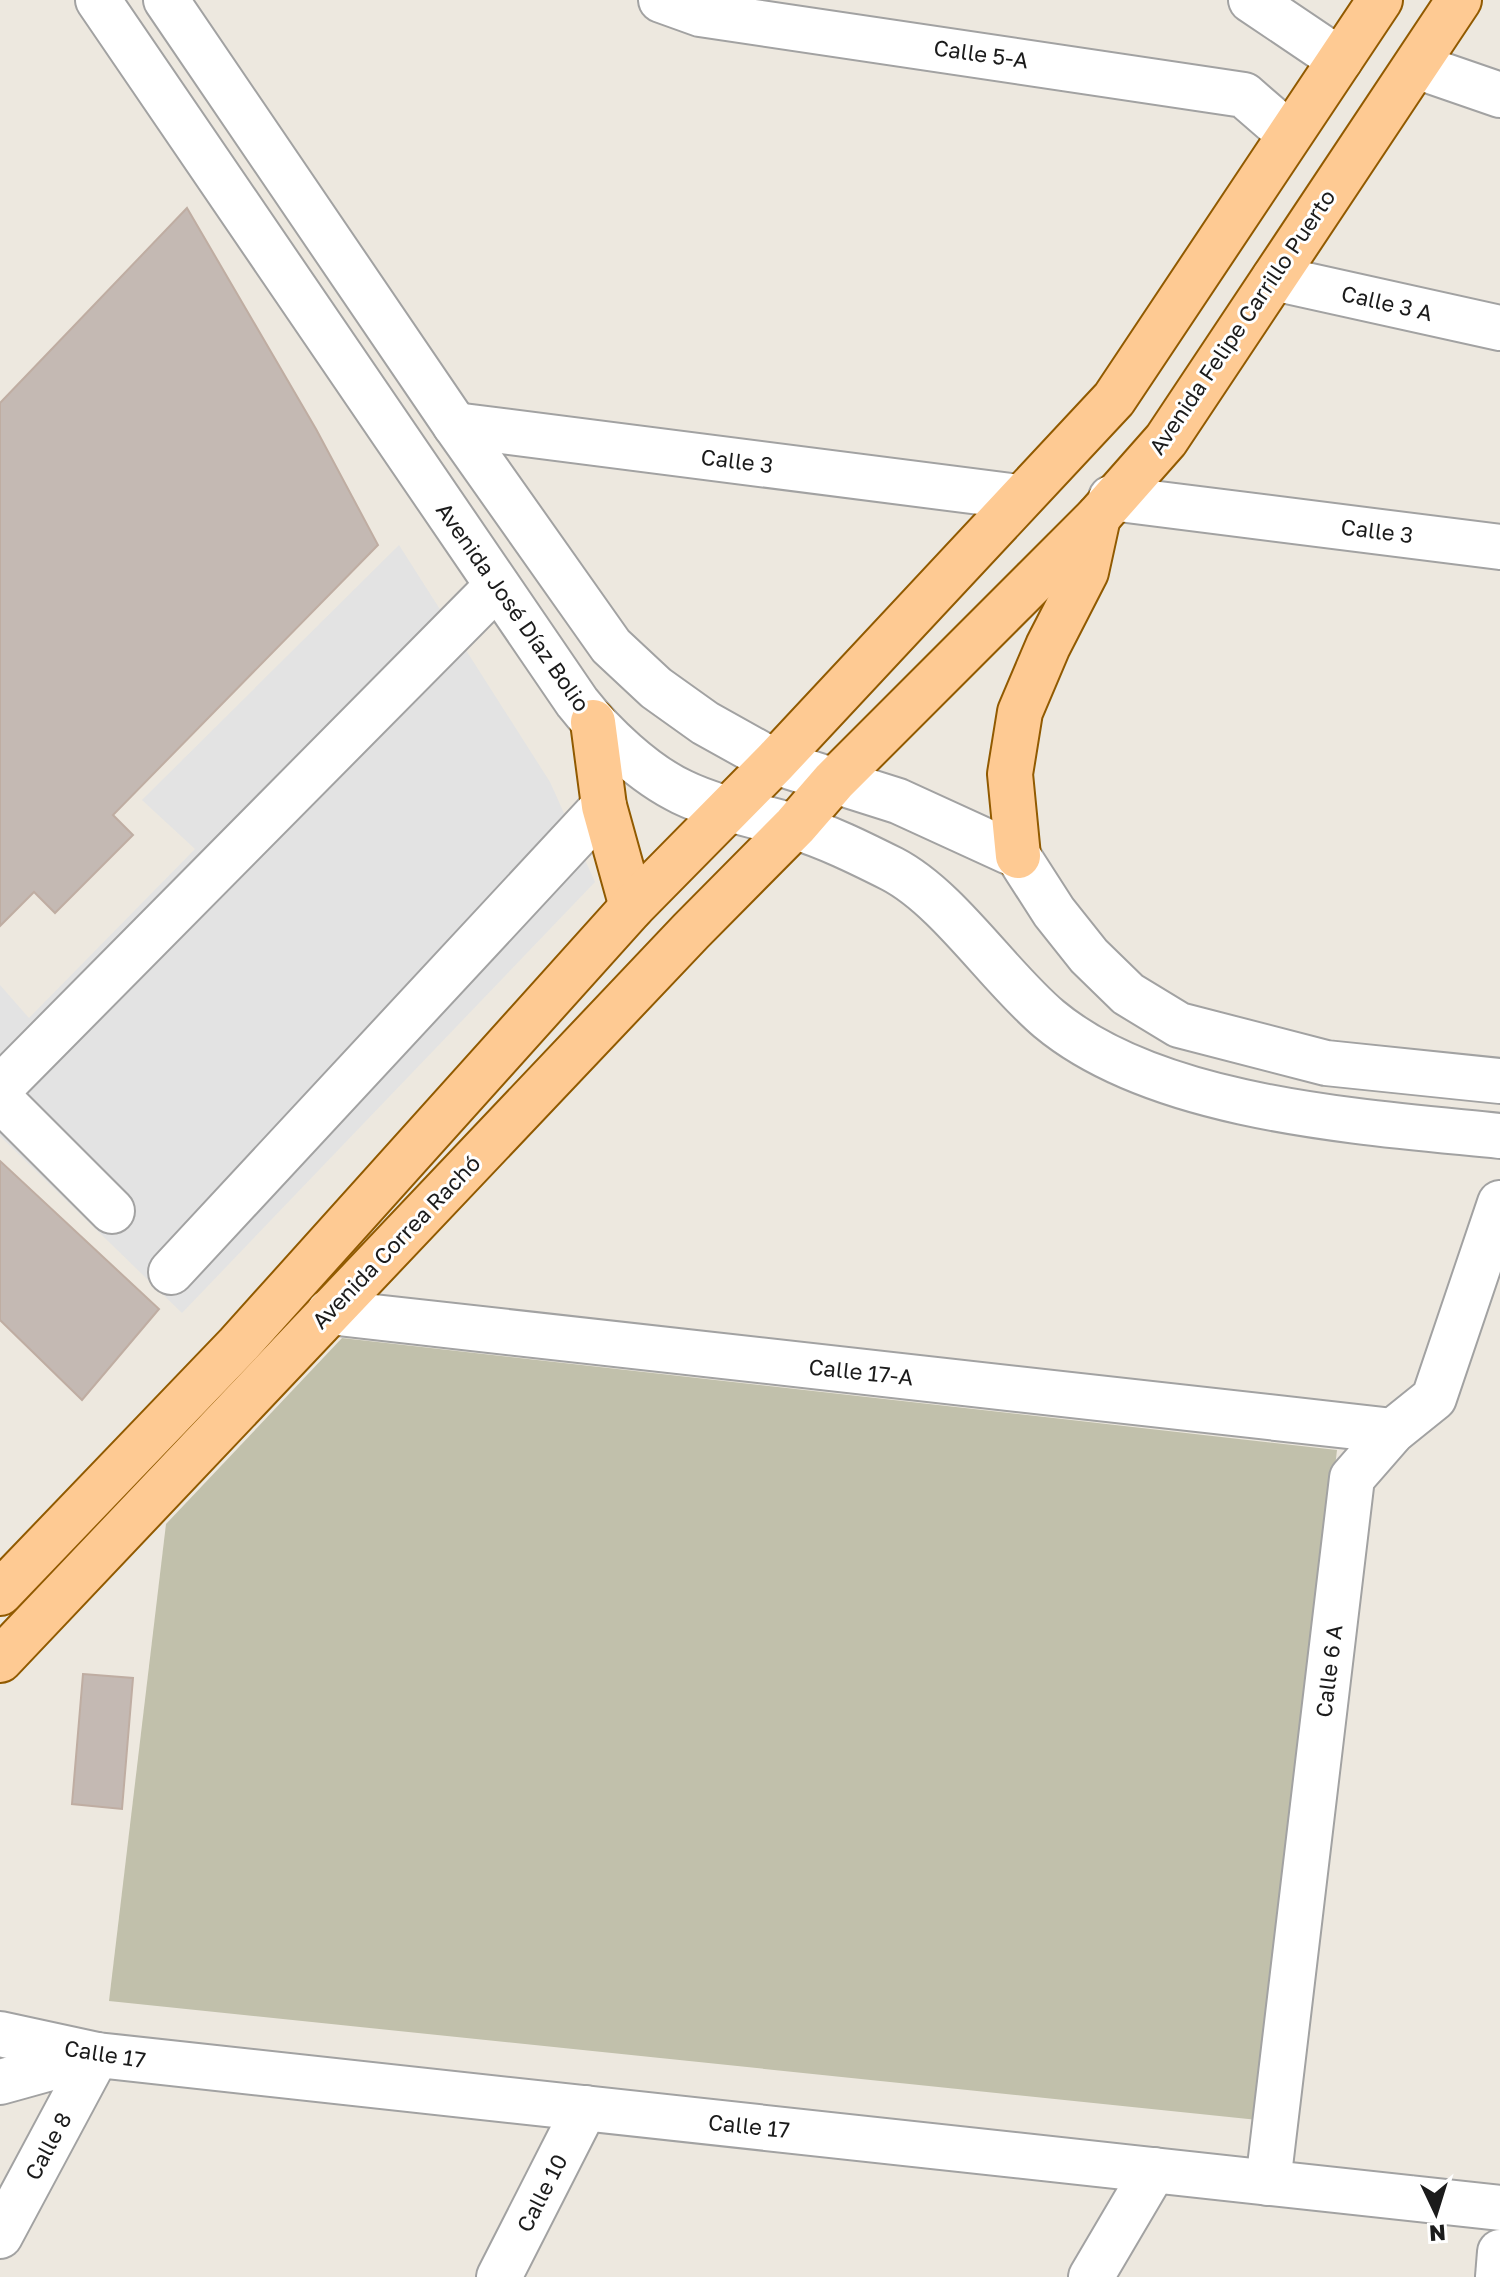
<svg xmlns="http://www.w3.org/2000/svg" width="1500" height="2277" viewBox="0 0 1500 2277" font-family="'Golos Text',sans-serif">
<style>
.construction{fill:#c1c0ab}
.parking{fill:#e3e3e3}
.building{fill:#c4b9b3;stroke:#bfada2;stroke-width:2}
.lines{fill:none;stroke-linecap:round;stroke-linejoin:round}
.minor-casing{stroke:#a2a2a2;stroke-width:48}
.major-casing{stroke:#915a00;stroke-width:48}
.minor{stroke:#fff;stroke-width:44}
.major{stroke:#feca93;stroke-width:44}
.labels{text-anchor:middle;stroke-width:6;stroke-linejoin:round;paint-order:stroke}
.street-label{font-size:22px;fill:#1b1b1b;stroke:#fff}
</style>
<rect width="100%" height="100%" fill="#ede8df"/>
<polygon class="construction" points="342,1338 1337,1450 1258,2120 109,2001 166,1524"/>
<polygon class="parking" points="399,545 550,782 595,882 182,1313 0,1136 0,985 29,1018 195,849 142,800"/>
<g class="building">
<polygon points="187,208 316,429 378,545 113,815 133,835 55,913 34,892 0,926 0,403"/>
<polygon points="0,1161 159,1309 82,1400 0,1320"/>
<polygon points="83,1674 133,1678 122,1809 72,1804"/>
</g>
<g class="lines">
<g class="minor-casing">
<g id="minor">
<path d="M98,0L577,702C603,735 644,774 682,792C717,809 756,815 792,826C826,836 860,853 892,869C948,898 999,977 1049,1019C1158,1110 1364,1122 1500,1136"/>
<polyline points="166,0 455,425 611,646 656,688 705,723 775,762 898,801 1018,856 1054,912 1089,956 1128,994 1179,1025 1326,1063 1500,1081"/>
<polyline points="661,0 700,14 1244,95 1289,134"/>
<polyline points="1251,0 1340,60"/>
<polyline points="1416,66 1500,95"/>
<polyline points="1274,278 1500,328"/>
<polyline points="455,425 1019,497"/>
<polyline points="1111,498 1500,547"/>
<polyline points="0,1088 497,586"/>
<polyline points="0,1099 112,1211"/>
<polyline points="171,1272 604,806"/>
<polyline points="329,1312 1393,1431"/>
<polyline points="0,2034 97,2055 1500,2208"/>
<polyline points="0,2082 90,2057"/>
<polyline points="1268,2183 1352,1478 1393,1431 1434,1398 1500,1203"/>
<polyline points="0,2236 97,2055"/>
<polyline points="499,2277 585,2108"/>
<polyline points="1091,2277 1154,2170"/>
<polyline points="1498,2277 1500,2252"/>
</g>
</g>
<g class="major-casing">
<g id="major">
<polyline points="593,722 604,806 632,907"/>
<polyline points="1018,856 1010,774 1020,712 1048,646 1086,572 1098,517"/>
<polyline points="0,1593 238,1345 632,907 775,762 1114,399 1380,0"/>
<polyline points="0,1660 691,931 795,826 834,781 1098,517 1166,440 1459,0"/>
</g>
</g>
<use href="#minor" class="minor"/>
<use href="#major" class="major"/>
</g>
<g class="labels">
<g class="street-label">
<text transform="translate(981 54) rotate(8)" y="8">Calle 5-A</text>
<text transform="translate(1387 303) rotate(13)" y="8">Calle 3 A</text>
<text transform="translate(1242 322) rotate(-56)" y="8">Avenida Felipe Carrillo Puerto</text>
<text transform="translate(737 461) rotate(7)" y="8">Calle 3</text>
<text transform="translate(1377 531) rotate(7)" y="8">Calle 3</text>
<text transform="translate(513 607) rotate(55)" y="8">Avenida José Díaz Bolio</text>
<text transform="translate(396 1242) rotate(-46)" y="8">Avenida Correa Rachó</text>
<text transform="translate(861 1372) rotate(6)" y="8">Calle 17-A</text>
<text transform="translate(1329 1671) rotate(-83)" y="8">Calle 6 A</text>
<text transform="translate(105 2054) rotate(9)" y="8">Calle 17</text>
<text transform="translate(749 2126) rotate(6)" y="8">Calle 17</text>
<text transform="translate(48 2146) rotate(-62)" y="8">Calle 8</text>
<text transform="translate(542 2193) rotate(-63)" y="8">Calle 10</text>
</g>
</g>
<g transform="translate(1436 2213) rotate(176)" stroke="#ffffff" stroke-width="6" paint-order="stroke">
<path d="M0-6L14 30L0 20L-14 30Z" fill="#1b1b1b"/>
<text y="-12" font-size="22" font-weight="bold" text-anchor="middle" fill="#1b1b1b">N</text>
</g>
</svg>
